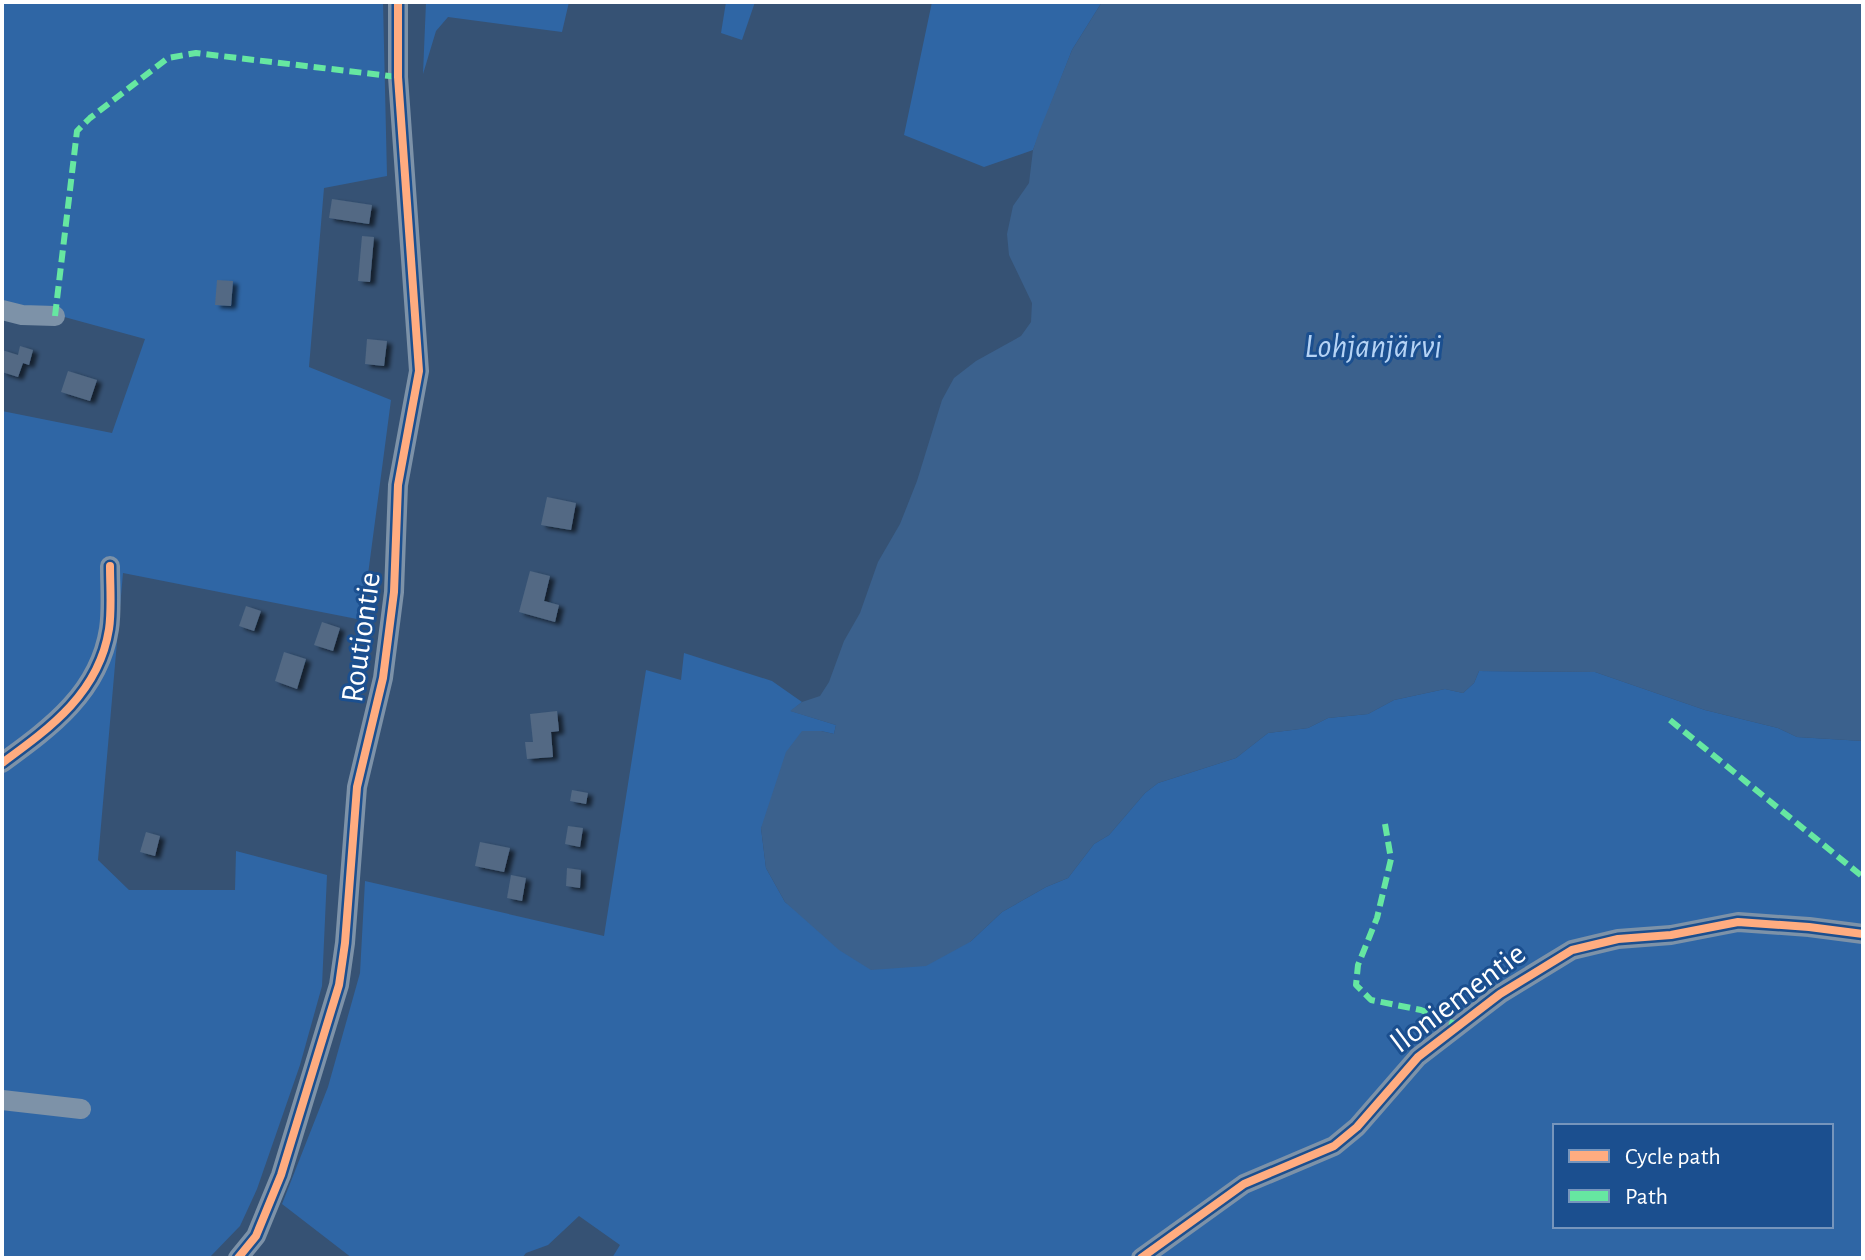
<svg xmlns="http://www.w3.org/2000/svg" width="1865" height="1260" viewBox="0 0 1865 1260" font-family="'Alegreya Sans',sans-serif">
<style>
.green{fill:#2f66a5;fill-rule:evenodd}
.water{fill:#3b618d}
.building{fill:#526984;filter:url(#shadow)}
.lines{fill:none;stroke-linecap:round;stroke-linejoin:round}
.minor{stroke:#7d92a8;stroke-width:20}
.quiet{stroke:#66e7a1;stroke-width:6;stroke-dasharray:12 6;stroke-linecap:butt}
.cycleway-casing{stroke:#1b4f8f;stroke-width:13}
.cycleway{stroke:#ffac80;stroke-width:8}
.labels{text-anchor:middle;stroke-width:6;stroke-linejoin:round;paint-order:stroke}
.street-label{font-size:32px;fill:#fff;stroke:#1b4f8f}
.water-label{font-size:34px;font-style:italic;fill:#b5d3f5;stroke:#1b4f8f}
</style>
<defs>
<filter id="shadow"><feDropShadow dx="5" dy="3" stdDeviation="2" flood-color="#0009"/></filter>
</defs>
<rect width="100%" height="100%" fill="#365274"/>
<g class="green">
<polygon points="2,2 383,2 387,176 324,188 309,367 391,400 362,620 123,573 98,860 129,890 235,890 236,851 327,875 322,986 300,1065 257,1189 240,1226 209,1258 2,1258 2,411 112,433 145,339 2,300"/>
<polygon points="426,2 569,2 562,32 448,17 436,31 423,74"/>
<polygon points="726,2 755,2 742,40 721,33"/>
<polygon points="932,2 1102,2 1072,50 1033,150 984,167 904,135"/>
<path d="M684,653L772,681L802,702L791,711L836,725L834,734L821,731L761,828L766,868L785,902L812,923L970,942L1002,912L1046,887L1068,878L1094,844L1109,835L1145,793L1158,783L1236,758L1268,733L1308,728L1328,718L1368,714L1394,700L1445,689L1463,693L1474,683L1479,671L1595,672L1705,710L1778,728L1797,737L1863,741V1258H612L620,1245L579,1216L548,1245L526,1253L522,1258H352L282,1204L328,1087L360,973L365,881L604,936L646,670L681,680ZM1555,1126H1831V1226H1555Z"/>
</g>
<polygon class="water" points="1102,2 1863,2 1863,741 1797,737 1778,728 1705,710 1595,672 1479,671 1474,683 1463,693 1445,689 1394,700 1368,714 1328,718 1308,728 1268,733 1236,758 1158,783 1145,793 1109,835 1094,844 1068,878 1046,887 1002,912 970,942 926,966 871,970 839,950 785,902 766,868 761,828 786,752 802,731 821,731 834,734 836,725 790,711 802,702 820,696 829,682 844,641 860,613 878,562 900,524 917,481 942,400 954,378 976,361 1021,336 1031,322 1032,303 1009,255 1007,234 1013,206 1029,183 1033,150 1039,132 1072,50"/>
<g class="building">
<polygon points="332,199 372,205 369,224 329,218"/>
<polygon points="362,236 374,237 370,282 358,281"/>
<polygon points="217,280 233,281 231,306 215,305"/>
<polygon points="367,339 387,341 384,366 365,364"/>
<polygon points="20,346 33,350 29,365 23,363 18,377 2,372 2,350 18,355"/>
<polygon points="68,371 97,380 90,401 61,392"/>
<polygon points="547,497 576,503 571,530 541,525"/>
<polygon points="530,571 550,576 544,601 559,605 555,622 519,612"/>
<polygon points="246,606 261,611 254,631 239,626"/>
<polygon points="322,622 340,628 333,651 314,645"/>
<polygon points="284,652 306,659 297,689 275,681"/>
<polygon points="557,711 559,731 551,732 553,757 527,759 525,742 533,742 530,714"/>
<polygon points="572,790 588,793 586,804 570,801"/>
<polygon points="568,826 583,828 580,847 565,844"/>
<polygon points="146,832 160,836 155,856 140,852"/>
<polygon points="480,842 510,848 504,872 475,866"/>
<polygon points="567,868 581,870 580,888 566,886"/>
<polygon points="511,875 526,878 522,901 507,898"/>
</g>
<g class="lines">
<g class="minor">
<polyline points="2,310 22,315 55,316"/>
<path d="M2,763C50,728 99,693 109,629C112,609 110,587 110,566"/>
<polyline points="2,1100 81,1109"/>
<polyline points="238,1258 256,1236 281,1175 339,985 345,943 357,787 383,678 394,592 398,485 419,371 398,77 398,2"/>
<polyline points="1141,1258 1244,1184 1334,1146 1357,1127 1418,1057 1500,994 1572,950 1618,939 1671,935 1738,922 1809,927 1863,934"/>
</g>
<g class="quiet">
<polyline points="55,316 77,131 90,118 168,58 196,53 398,77"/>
<polyline points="1670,720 1863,877"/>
<polyline points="1385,824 1391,859 1377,918 1358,965 1356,985 1371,1000 1421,1010 1460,1026"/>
</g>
<g class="cycleway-casing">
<g id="cycleway">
<path d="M2,763C50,728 99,693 109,629C112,609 110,587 110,566"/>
<polyline points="238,1258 256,1236 281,1175 339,985 345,943 357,787 383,678 394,592 398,485 419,371 398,77 398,2"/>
<polyline points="1141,1258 1244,1184 1334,1146 1357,1127 1418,1057 1500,994 1572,950 1618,939 1671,935 1738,922 1809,927 1863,934"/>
</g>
</g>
<use href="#cycleway" class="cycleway"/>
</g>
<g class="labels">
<g class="street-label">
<text transform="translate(360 637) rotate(-82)" y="11">Routiontie</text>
<text transform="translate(1457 997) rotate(-37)" y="11">Iloniementie</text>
</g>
<g class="water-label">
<text x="1373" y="357">Lohjanjärvi</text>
</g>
</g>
<rect width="1865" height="1260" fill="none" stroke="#ffffff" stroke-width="8"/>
<rect x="1553" y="1124" width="280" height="104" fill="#1b4f8f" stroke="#7695bc" stroke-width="2"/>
<rect x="1569" y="1150" width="40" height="12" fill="#ffac80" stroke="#7695bc" stroke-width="2"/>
<text x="1625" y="1164" font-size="24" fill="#ffffff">Cycle path</text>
<rect x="1569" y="1190" width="40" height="12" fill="#66e7a1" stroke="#7695bc" stroke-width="2"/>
<text x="1625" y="1204" font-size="24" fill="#ffffff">Path</text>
</svg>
